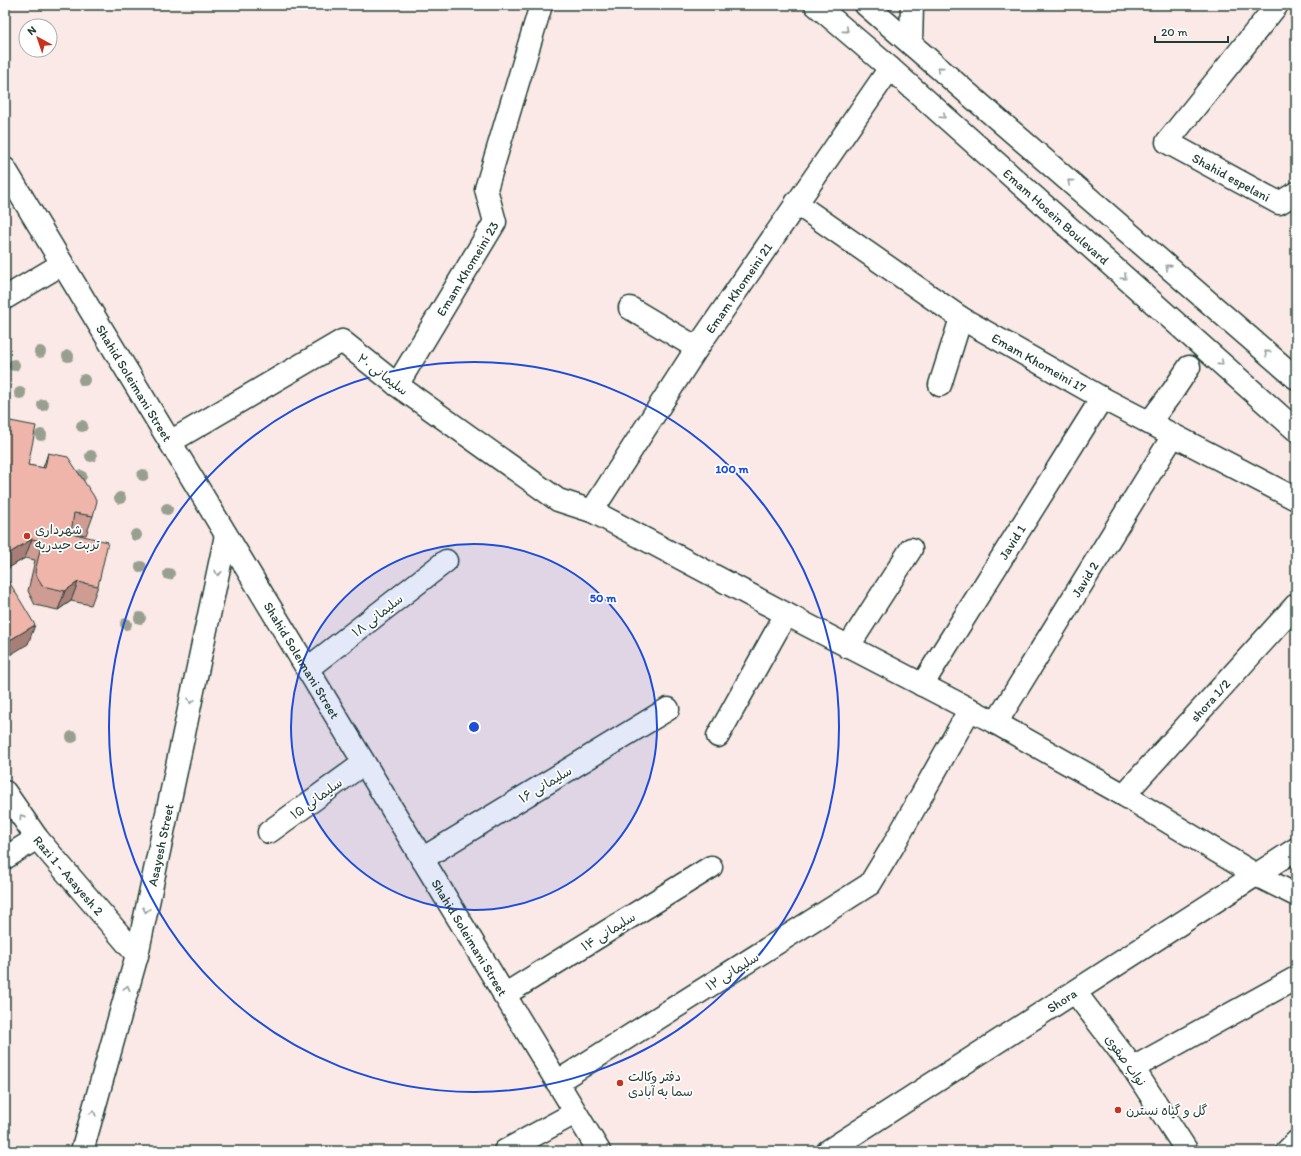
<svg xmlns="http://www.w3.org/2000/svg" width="1301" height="1156" viewBox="0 0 1301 1156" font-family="Itim,'Playpen Sans Arabic',sans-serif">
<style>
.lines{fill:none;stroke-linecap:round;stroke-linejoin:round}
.minor-casing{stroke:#1f3d34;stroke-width:25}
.major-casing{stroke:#1f3d34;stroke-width:25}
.minor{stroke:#fff;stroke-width:22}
.major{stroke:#fff;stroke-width:22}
.tree{fill:#989f90}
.wall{fill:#ce9c93;stroke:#1f3d34}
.shaded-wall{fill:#a77f78;stroke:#1f3d34}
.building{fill:#efb5ab;stroke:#1f3d34}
.oneway{stroke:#8f9e9a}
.ring{fill:none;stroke:#1d4ed8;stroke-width:2}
.poi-dot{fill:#c8321e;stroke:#fff;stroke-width:1.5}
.labels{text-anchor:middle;stroke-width:3.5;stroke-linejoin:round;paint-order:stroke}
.street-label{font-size:13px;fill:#1f3d34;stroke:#fff}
.poi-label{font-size:13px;fill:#1f3d34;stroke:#fff;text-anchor:start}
.centre{fill:#1d4ed8;stroke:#fff;stroke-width:2}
.ring-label{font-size:12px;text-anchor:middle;font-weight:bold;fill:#1d4ed8;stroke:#fff;stroke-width:3.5;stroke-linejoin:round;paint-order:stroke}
</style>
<rect width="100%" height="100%" fill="#fae9e6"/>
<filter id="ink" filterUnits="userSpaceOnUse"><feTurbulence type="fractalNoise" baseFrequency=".025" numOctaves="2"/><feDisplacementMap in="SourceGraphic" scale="8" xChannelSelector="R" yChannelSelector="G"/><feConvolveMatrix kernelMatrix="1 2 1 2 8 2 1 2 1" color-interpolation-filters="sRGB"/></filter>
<g filter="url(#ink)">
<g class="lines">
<g class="minor-casing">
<g id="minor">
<path id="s1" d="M1277,5L1167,142L1279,203L1296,193"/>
<polyline points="911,44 912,5"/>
<path id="s2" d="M796,203L961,318L1102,398L1296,499"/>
<polyline points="5,298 62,264"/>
<polyline points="630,308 697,348"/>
<path id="s3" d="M397,385L495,222L486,189L541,5"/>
<polyline points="940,385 961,318"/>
<polyline points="1149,423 1173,391 1189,367"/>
<polyline points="170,442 342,341 397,385 558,500 592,511 786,614 996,723 1124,795 1256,875 1296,895"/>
<path id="s4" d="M592,511L697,348L890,68"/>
<polyline points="848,647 911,549"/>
<polyline points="307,669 446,561"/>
<path id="s5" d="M922,685L1102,398"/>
<path id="s6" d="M996,723L1173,436"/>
<polyline points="718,736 786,614"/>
<path id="s7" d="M5,792L37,838L137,955"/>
<path id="s8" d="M1124,795L1296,605"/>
<polyline points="269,832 364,763"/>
<polyline points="5,858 37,838"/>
<polyline points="422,859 668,709"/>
<polyline points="1075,992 1133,1068 1187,1151"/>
<polyline points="504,995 711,867"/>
<polyline points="1133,1068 1296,978"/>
<polyline points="557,1082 870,884 893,846 970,709"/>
<path id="s9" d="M82,1151L137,955L226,535"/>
<polyline points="505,1151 575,1113"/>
<path id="s10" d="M828,1151L1296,849"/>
<polyline points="1287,1151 1296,1142"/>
</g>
</g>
<g class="major-casing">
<g id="major">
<path id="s11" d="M816,5L890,68L1296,430"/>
<polyline points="866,5 1296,378"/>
<path id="s12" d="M5,169L599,1151"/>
</g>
</g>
<use href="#minor" class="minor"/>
<use href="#major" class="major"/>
</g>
<g class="tree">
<circle cx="40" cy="352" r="6"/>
<circle cx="68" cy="356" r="6"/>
<circle cx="14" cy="365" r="6"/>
<circle cx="84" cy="380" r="6"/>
<circle cx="20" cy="393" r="6"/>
<circle cx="43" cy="405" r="6"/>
<circle cx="82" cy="426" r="6"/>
<circle cx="41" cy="435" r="6"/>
<circle cx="91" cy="456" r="6"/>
<circle cx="143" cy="475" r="6"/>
<circle cx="81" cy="476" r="6"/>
<circle cx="120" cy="498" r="6"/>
<circle cx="167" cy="509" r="6"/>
<circle cx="136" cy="535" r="6"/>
<circle cx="141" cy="567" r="6"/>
<circle cx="169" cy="574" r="6"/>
<circle cx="140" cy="618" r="6"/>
<circle cx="126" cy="624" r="6"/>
<circle cx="72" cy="737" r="6"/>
</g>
<polygon class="wall" points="5,420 28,465 43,468 48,453 93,516 86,535 72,533 98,586 91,605 71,601 58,610 35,605 28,591 35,560 25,558 5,570"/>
<g class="shaded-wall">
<polygon points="32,539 25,558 5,570 5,556"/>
<polygon points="78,582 71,601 58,610 65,591"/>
<polygon points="35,625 28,644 5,658 5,643"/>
</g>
<g class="building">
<polygon points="5,420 36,426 28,465 45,468 48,453 68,457 97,501 93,516 74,513 71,533 108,542 98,586 78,582 65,591 42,586 35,572 42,541 32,539 5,556 5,493 8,484 5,484"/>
<polygon points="5,575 35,625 5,643"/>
</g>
<defs><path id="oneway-chevron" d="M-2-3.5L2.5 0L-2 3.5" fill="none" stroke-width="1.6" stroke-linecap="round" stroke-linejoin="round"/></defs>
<g class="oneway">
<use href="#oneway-chevron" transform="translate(846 30) rotate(40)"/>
<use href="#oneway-chevron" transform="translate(940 69) rotate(-139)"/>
<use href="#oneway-chevron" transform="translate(943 116) rotate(42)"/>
<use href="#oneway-chevron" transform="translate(1070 182) rotate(-139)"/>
<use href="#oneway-chevron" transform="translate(1168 267) rotate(-139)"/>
<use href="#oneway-chevron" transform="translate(1124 277) rotate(42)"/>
<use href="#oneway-chevron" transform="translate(1267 353) rotate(-139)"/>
<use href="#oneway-chevron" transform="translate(1221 363) rotate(41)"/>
<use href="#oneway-chevron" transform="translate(218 573) rotate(102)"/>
<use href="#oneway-chevron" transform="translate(191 701) rotate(102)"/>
<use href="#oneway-chevron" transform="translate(22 817) rotate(-125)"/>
<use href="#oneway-chevron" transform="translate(146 910) rotate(102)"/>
<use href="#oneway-chevron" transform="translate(127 988) rotate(-75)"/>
<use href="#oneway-chevron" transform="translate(93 1113) rotate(-75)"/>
</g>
</g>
<circle cx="474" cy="727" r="183" fill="#1d4ed8" fill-opacity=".12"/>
<g class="ring">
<circle cx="474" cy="727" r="183"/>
<circle cx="474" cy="727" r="365"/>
</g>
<g class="poi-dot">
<circle cx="27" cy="536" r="4"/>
<circle cx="620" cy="1083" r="4"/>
<circle cx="1118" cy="1110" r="4"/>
</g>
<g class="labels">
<g class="street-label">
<text dy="5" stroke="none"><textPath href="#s1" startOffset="249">Shahid espelani</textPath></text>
<text dy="5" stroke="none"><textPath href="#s11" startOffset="320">Emam Hosein Boulevard</textPath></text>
<text dy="5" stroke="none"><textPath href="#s3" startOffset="136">Emam Khomeini 23</textPath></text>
<text dy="5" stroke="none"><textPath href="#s4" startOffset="267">Emam Khomeini 21</textPath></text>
<text dy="5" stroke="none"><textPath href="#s2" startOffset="291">Emam Khomeini 17</textPath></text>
<text transform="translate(383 374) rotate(37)" y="5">سلیمانی ۲۰</text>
<text dy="5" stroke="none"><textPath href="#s12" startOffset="250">Shahid Soleimani Street</textPath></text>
<text dy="5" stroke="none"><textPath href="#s5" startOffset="169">Javid 1</textPath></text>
<text dy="5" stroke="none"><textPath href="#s6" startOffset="169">Javid 2</textPath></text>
<text transform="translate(377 615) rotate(-38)" y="5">سلیمانی ۱۸</text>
<text dy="5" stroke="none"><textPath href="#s12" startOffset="574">Shahid Soleimani Street</textPath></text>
<text dy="5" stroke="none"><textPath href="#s8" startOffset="128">shora 1/2</textPath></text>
<text transform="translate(545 784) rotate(-31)" y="5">سلیمانی ۱۶</text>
<text transform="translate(316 798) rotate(-36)" y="5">سلیمانی ۱۵</text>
<text dy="5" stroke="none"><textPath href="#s9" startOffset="316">Asayesh Street</textPath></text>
<text dy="5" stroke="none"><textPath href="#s7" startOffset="105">Razi 1 - Asayesh 2</textPath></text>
<text transform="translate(608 931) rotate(-32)" y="5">سلیمانی ۱۴</text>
<text dy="5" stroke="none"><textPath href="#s12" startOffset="898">Shahid Soleimani Street</textPath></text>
<text transform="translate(732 971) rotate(-32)" y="5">سلیمانی ۱۲</text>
<text dy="5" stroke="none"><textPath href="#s10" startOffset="278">Shora</textPath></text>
<text transform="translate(1126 1060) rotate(54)" y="5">نواب صفوی</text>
</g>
<g class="poi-label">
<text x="35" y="534">شهرداری<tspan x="35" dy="15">تربت حیدریه</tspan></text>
<text x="628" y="1081">دفتر وکالت<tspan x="628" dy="15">سما به آبادی</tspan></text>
<text x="1126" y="1115">گل و گیاه نسترن</text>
</g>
</g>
<circle cx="474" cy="727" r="6" class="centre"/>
<g class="ring-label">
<text x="732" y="473">100 m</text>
<text x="603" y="602">50 m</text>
</g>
<rect width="1301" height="1156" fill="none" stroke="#fff" stroke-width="20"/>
<rect x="10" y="10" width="1281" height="1136" fill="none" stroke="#1f3d34" stroke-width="1.5" filter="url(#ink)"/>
<g transform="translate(38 38) rotate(320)"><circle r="19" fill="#ffffff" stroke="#a5b1ae"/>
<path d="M0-3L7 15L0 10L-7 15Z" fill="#c8321e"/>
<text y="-6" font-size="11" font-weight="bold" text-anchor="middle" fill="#1f3d34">N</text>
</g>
<path d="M1155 36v6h73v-6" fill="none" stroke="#1f3d34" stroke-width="2"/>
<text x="1161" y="36" font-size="12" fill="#1f3d34" stroke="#ffffff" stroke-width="3" paint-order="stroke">20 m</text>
</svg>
